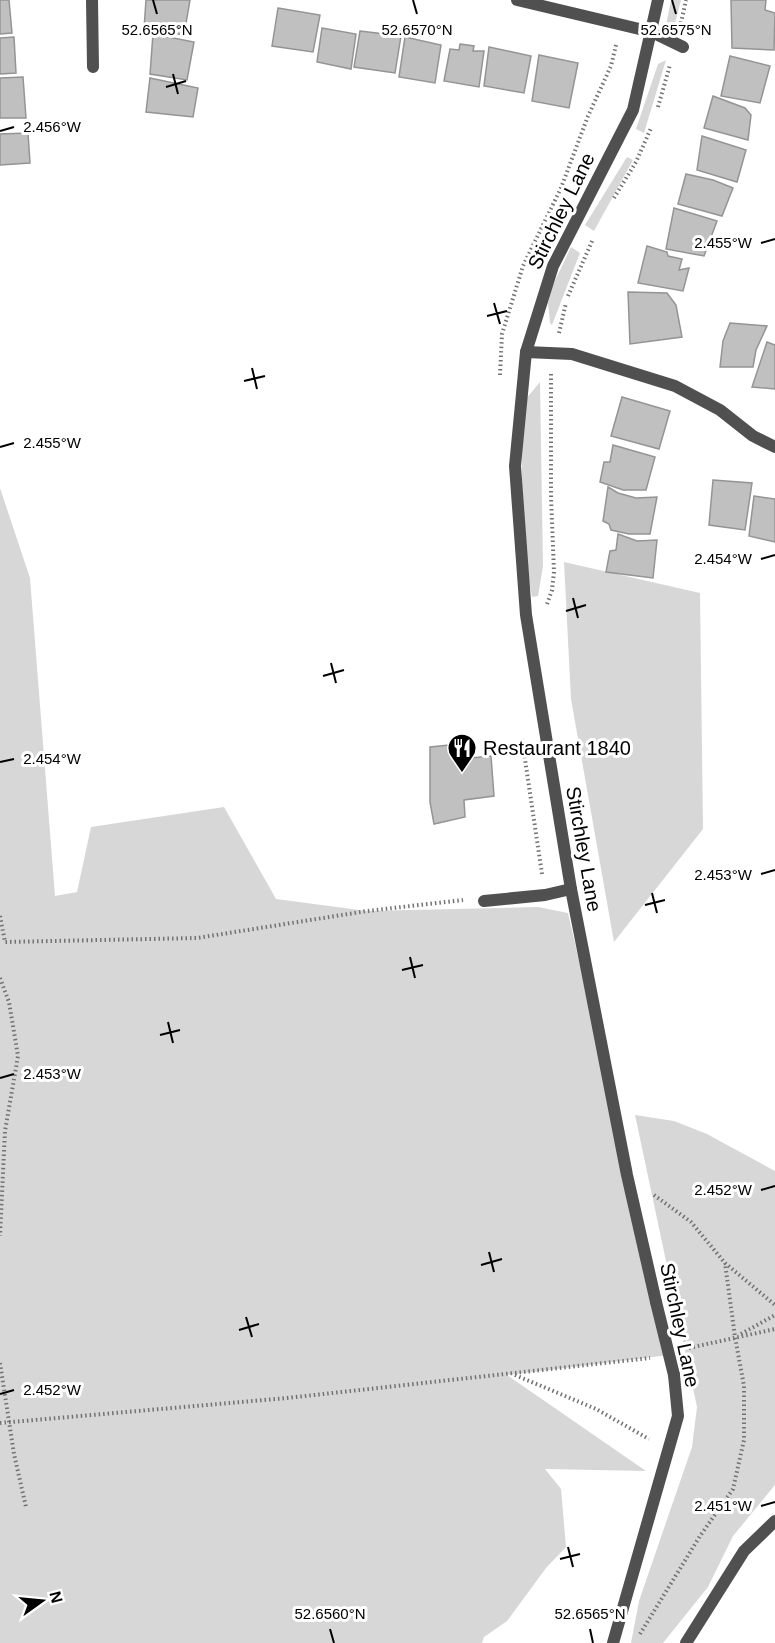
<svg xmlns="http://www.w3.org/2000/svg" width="775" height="1643" viewBox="0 0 775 1643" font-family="Helvetica,sans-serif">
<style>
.green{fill:#d7d7d7}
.building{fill:#c0c0c0;stroke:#949494;stroke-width:1.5}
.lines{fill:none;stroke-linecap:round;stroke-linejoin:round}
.path{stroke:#727272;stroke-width:4;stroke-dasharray:1.5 3;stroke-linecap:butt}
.lane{stroke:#505050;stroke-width:12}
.street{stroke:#505050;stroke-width:12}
.street-bridge{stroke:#505050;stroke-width:12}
.ticks{fill:none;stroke:#000;stroke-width:2}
.labels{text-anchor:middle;stroke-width:6;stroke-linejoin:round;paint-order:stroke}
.street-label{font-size:20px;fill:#000;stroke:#fff}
.poi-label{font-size:20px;fill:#000;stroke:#fff;text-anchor:start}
.ticks-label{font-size:15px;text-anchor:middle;fill:#000;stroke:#fff;stroke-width:6;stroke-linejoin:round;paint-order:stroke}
</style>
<rect width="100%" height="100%" fill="#fff"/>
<g class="green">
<polygon points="671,0 681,0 672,35 664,35"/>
<polygon points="666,60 644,133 636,129 658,64"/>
<polygon points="627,157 633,160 594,231 585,225"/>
<polygon points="571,247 580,253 552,325 550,323 548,303 552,287"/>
<polygon points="540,382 543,566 538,596 532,597 527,571 522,490 522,419 525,400"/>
<polygon points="0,488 30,578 55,896 77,892 91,827 224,807 276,899 367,911 538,907 568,913 669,1355 507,1375 646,1471 545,1469 561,1489 566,1547 546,1568 507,1621 484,1637 482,1643 0,1643 0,1424 12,1422 0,1423"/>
<polygon points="564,562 700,593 703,829 614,942 571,699"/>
<polygon points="635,1115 674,1121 707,1134 775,1171 775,1485 733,1536 708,1587 663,1643 631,1643 639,1601 692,1447 697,1407"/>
</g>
<g class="building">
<polygon points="0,0 9,0 12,33 0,34"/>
<polygon points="146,0 190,0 184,35 144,29"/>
<polygon points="731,0 766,0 765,10 775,13 774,50 732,48"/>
<polygon points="278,8 320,15 313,52 272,46"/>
<polygon points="322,28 356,34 351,69 317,62"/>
<polygon points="360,31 401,36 395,73 354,67"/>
<polygon points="153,34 194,42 187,80 150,74"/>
<polygon points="14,37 16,73 0,74 0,38"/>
<polygon points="405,37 441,45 435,83 399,77"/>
<polygon points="460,44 474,46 473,51 484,51 479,87 444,81 450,49 459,50"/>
<polygon points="489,47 531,56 524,93 484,86"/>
<polygon points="539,55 578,63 569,108 532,101"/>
<polygon points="730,56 770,66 760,103 721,96"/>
<polygon points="23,77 26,118 0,118 0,78"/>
<polygon points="150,78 198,88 193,117 146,112"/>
<polygon points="713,96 745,108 751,115 748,140 704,128"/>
<polygon points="28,133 30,163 0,165 0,134"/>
<polygon points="702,136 746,150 737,182 697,170"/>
<polygon points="686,174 713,180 733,188 722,216 678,204"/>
<polygon points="674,208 717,221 704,256 666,249"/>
<polygon points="647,246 667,252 668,256 682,259 679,270 689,268 683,291 638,283"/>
<polygon points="628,292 667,293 676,305 682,337 630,344"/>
<polygon points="730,323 767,326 756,350 753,367 720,367 723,341"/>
<polygon points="767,342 775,345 775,389 752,387"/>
<polygon points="622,397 670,411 659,449 611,436"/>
<polygon points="613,445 655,457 646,490 623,490 600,482 604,462 610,462"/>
<polygon points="713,480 752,483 745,530 709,525"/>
<polygon points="608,487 618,493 636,498 657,497 650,534 629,534 611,530 609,524 603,521"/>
<polygon points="754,496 775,499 775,542 749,536"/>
<polygon points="618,534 637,541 657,540 653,578 606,572 610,551 616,550"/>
<polygon points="459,744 460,759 491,756 494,796 464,800 465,817 434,824 430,802 430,747"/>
</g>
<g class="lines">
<g class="path">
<polyline points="681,23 686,0"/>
<polyline points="658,107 670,65"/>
<polyline points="614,198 636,162 651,128"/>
<polyline points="568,296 593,239"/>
<polyline points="559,333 566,303"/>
<polyline points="500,375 502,334 523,266 561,188 588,116 611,66 616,45"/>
<polyline points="547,604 552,590 554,572 551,496 551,373"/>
<polyline points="522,739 542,874"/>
<polyline points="0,916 5,942 197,938 367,911 463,900"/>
<polyline points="0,978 9,1002 18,1056 5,1131 0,1236"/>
<polyline points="654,1195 691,1222 725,1263 775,1305"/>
<polyline points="741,1334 775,1315"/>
<polyline points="689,1348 775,1329"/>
<polyline points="0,1363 14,1454 26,1507"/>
<polyline points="515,1375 596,1409 649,1439"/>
<polyline points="0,1423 287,1398 650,1358"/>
<polyline points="640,1634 700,1536 733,1489 744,1440 744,1386 735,1337 725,1263"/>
</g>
<g class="lane">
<polyline points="484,901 545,895 571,889"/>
<polyline points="686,1643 744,1551 775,1521"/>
</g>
<g class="street">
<polyline points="92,0 93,67"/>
<polyline points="517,0 652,32 683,47"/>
<polyline points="526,352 572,354 675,386 720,410 753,436 775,447"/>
<polyline points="656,1302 627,1175 571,889 526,615 515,466 526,352 553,266 633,110 658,0"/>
<polyline points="613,1643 678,1416 674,1375"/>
</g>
<polyline class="street-bridge" points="656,1302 674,1375"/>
</g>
<path class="ticks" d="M153,0L157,14M413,0L417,14M672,0L676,14M173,74L178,94M166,87L186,81M0,131L14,127M761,243L775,239M494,303L500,324M487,316L507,311M252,368L257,389M244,381L265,376M0,447L14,443M761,559L775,555M573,598L578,618M566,611L586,605M331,663L336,683M323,676L344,670M0,762L14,759M761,874L775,870M652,893L657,913M645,905L665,900M410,957L415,978M402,970L423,965M168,1022L173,1043M160,1035L180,1030M0,1078L14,1074M761,1190L775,1186M489,1252L494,1272M481,1265L502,1259M246,1317L252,1337M239,1330L259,1324M0,1394L14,1390M761,1506L775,1502M568,1547L573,1567M560,1559L580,1554M330,1629L334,1643M590,1629L593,1643"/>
<defs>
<g id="restaurant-pin" transform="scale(1.5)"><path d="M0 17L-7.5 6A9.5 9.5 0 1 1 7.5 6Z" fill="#000" stroke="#fff"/><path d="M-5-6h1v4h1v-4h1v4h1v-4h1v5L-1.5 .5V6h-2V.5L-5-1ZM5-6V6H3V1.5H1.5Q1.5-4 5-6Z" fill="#fff"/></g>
</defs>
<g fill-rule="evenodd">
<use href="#restaurant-pin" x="462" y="748"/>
</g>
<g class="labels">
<g class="street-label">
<text transform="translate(561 211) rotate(-64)" y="7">Stirchley Lane</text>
<text transform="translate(584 849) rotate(80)" y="7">Stirchley Lane</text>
<text transform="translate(680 1325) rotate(78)" y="7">Stirchley Lane</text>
</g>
<g class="poi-label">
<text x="483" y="755">Restaurant 1840</text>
</g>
</g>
<g class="ticks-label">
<text x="417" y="35">52.6570°N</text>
<text x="676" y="35">52.6575°N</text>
<text x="157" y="35">52.6565°N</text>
<text x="52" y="132">2.456°W</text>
<text x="723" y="248">2.455°W</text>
<text x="52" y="448">2.455°W</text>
<text x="723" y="564">2.454°W</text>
<text x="52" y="764">2.454°W</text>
<text x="723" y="880">2.453°W</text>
<text x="52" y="1079">2.453°W</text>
<text x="723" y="1195">2.452°W</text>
<text x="52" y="1395">2.452°W</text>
<text x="723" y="1511">2.451°W</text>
<text x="330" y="1619">52.6560°N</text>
<text x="590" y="1619">52.6565°N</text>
</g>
<g transform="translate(42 1601) rotate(75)" stroke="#ffffff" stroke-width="4.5" paint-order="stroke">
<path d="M0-4.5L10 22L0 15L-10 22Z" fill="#000000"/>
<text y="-9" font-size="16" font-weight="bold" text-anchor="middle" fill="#000000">N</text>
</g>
</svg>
